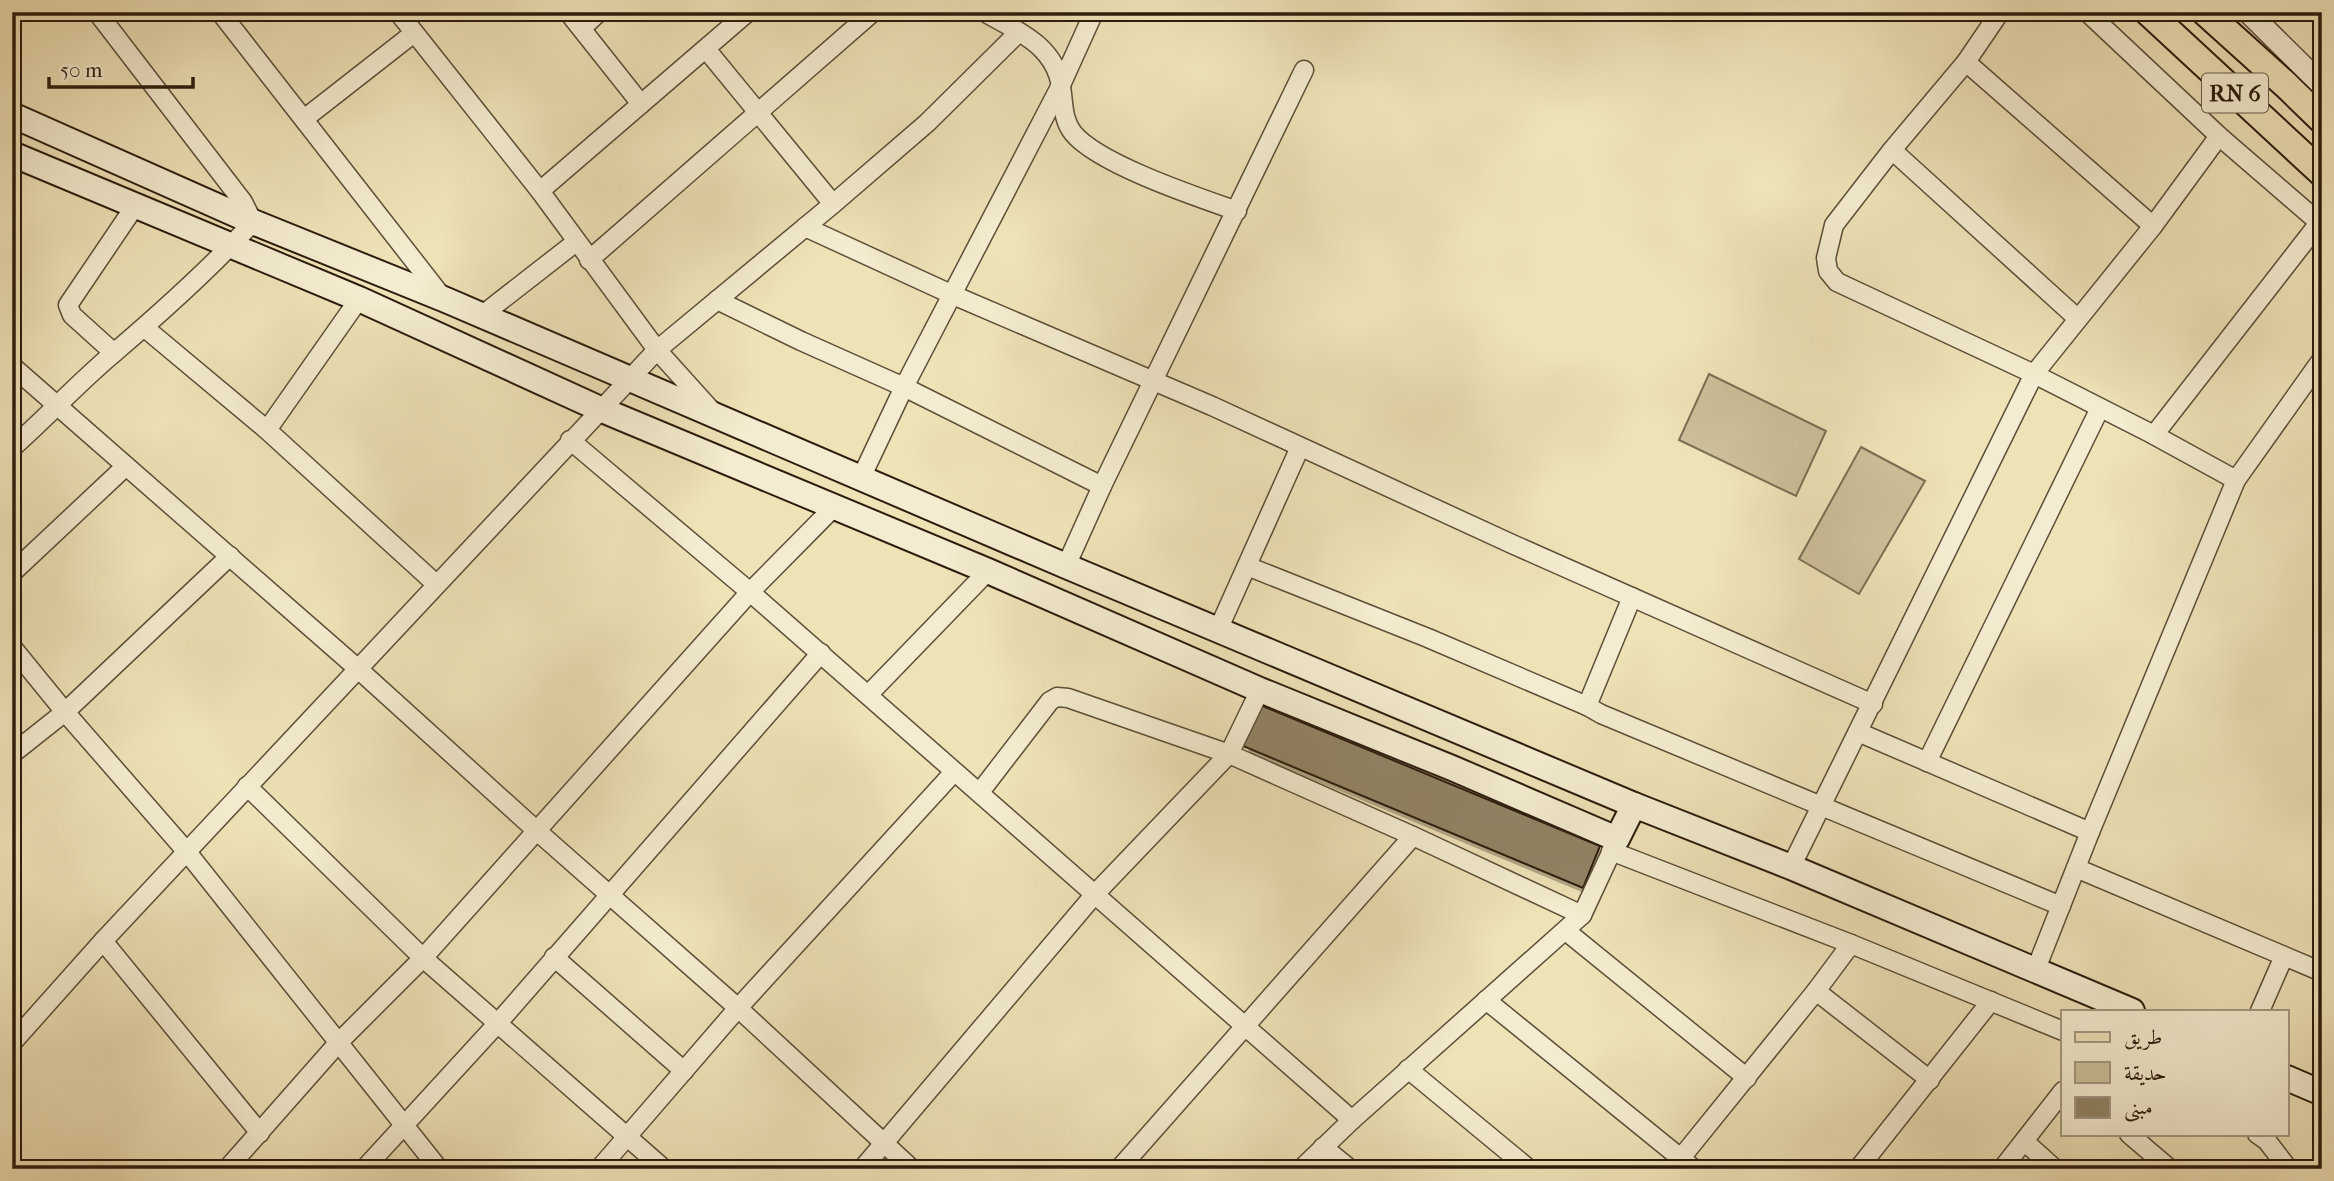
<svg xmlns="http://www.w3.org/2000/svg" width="2334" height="1181" viewBox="0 0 2334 1181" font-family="'IM FELL French Canon',Amiri,serif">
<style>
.green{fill:#cdc09a;stroke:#7c6e54;stroke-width:2}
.building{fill:#918365;stroke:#2c1c0d;stroke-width:2;filter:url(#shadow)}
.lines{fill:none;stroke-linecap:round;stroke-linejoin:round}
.minor-casing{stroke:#5c4e38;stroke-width:21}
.tertiary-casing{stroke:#5c4e38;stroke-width:24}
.secondary-casing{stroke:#2c1c0d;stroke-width:28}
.primary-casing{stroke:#2c1c0d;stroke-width:30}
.minor{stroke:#f4ecd0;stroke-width:18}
.tertiary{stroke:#f4ecd0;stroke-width:21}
.secondary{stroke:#f4ecd0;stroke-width:24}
.primary{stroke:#eee2b7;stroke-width:26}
.labels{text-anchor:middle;stroke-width:6;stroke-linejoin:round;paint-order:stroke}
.shield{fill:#f4ecd0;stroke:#685a48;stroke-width:2}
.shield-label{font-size:23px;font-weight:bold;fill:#2c1c0d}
</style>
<defs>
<filter id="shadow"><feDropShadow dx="6" dy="6" stdDeviation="0" flood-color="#0004"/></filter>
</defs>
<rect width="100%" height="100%" fill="#eee2b7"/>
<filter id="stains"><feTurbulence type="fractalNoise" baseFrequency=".00286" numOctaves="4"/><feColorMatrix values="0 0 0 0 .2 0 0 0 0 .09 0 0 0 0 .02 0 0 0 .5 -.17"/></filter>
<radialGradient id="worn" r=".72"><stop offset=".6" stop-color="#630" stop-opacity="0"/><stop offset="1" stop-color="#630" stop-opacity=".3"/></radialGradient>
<g class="green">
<polygon points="1709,374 1826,431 1796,496 1679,440"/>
<polygon points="1861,447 1925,481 1859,594 1799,559"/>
</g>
<polygon class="building" points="1260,705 1600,846 1583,888 1243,746"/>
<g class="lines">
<g class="minor-casing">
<g id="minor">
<polyline points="220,12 443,298"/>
<polyline points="398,12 540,191 657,350 712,411"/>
<polyline points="568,12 641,104"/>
<path d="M984,12C1017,31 1055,45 1061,87C1064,103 1062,119 1073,133C1098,164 1197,197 1237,211"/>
<polyline points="2087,12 2219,136 2322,225"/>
<polyline points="582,28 599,12"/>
<polyline points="706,49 833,204"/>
<polyline points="1966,62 2153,226"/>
<polyline points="304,119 414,33"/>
<polyline points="2219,136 2153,226 2034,374 2154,435 2236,480"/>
<polyline points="1892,150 2077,318"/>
<polyline points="540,191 748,12"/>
<polyline points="805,227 953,295 1212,406 1512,544 1873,704"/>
<polyline points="589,260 873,12"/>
<polyline points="717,300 801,341 904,387 1102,486"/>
<polyline points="481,316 576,242"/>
<polyline points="145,328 267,430 436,584"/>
<polyline points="114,353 72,315 68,305 135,206"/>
<polyline points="12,366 357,668 537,831 738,1008 912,1169"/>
<polyline points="267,430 359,299"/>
<polyline points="2154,435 2319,223"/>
<polyline points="570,440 750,592 1352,1120"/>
<path d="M12,448C47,417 79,382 115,352C163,311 210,269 253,222L243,202L97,12"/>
<polyline points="861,478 904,387 1061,85 1094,12"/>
<polyline points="1066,566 1102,486 1304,70"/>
<polyline points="1247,566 1428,638 1587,706"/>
<polyline points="12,573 126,466"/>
<polyline points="1632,597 1587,706 1601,714 2061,906"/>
<polyline points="1218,630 1300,447"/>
<polyline points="12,647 65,712 187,852 439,1169"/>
<polyline points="868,695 988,571"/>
<polyline points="1858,732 2090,832"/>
<polyline points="12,754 65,712 230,556"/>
<polyline points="1927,762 2100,408"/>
<polyline points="247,786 423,958 664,1169"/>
<polyline points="980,792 1050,701 1057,697 1068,698 1229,754 1413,836 1582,915"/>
<polyline points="1611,851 1851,944 2063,1031"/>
<polyline points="1791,867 2034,374 1837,282 1828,271 1826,258 1834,225 1892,150 1966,62 2000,12"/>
<polyline points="2076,868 2322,972"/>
<polyline points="1566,931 1747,1078"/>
<polyline points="103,941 260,1133"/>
<polyline points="554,957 684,1071"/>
<polyline points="2036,969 2090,832 2236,480 2322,359"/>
<polyline points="1816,991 1930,1080"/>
<polyline points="1486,1000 1694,1169"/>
<polyline points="2260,1011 2284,956"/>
<polyline points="12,1043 103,941 657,350 833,204 927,123 1019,32"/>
<polyline points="1408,1069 1529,1169"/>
<polyline points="2129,1134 2170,1169"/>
<polyline points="2257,1134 2267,1141 2287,1167"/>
<polyline points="2024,1141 2055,1169"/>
<polyline points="1323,1147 1350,1169"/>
<polyline points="227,1169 339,1042 423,958 750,592 834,507"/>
<polyline points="364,1169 497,1024 821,653"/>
<polyline points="599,1169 738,1008 954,772"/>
<polyline points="862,1169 1095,894 1229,754 1260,690"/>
<polyline points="1119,1169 1413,836"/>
<polyline points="1301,1169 1352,1120 1582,915 1616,842"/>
<polyline points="1672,1169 1816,991 1851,944"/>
<polyline points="1858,1169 1991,1001"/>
<polyline points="2002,1169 2063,1091"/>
</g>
</g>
<g class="tertiary-casing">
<polyline id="tertiary" points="2248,12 2322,85"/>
</g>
<g class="secondary-casing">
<g id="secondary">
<polyline points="12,115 253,222 446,300 1066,566 1634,805 1791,867 2132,1011"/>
<polyline points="12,154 359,299 600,409 988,571 1260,690 1452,768 1617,839 1634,805"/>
<polyline points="2287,1078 2322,1093"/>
</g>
</g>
<g class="primary-casing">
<g id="primary">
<polyline points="2148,12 2322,173"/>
<polyline points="2205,12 2286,85 2322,120"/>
</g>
</g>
<use href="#minor" class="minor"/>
<use href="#tertiary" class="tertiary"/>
<use href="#secondary" class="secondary"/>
<use href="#primary" class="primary"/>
</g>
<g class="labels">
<rect class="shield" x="2202" y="73.5" width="66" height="39" rx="5"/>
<g class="shield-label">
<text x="2235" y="101">RN 6</text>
</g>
</g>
<rect width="2334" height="1181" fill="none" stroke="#eee2b7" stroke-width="42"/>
<rect x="14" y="14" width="2306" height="1153" fill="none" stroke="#2c1c0d" stroke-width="3.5"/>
<rect x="21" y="21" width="2292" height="1139" fill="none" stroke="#2c1c0d" stroke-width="2"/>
<rect x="2061" y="1010" width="228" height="126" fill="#f4ecd0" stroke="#a49982" stroke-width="2"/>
<rect x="2075" y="1032" width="35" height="10" fill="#eee2b7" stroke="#a49982" stroke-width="2"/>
<text x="2124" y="1044" font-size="21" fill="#2c1c0d">طريق</text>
<rect x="2075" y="1062" width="35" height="21" fill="#cdc09a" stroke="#a49982" stroke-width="2"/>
<text x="2124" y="1080" font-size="21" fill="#2c1c0d">حديقة</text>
<rect x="2075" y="1097" width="35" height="21" fill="#918365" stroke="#a49982" stroke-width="2"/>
<text x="2124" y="1114" font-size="21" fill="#2c1c0d">مبنى</text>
<path d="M49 77v10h144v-10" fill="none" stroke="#2c1c0d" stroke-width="3.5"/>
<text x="60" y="77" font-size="21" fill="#2c1c0d" stroke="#f4ecd0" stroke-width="5" paint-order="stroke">50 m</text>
<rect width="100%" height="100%" filter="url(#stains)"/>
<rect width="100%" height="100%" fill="url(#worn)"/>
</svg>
